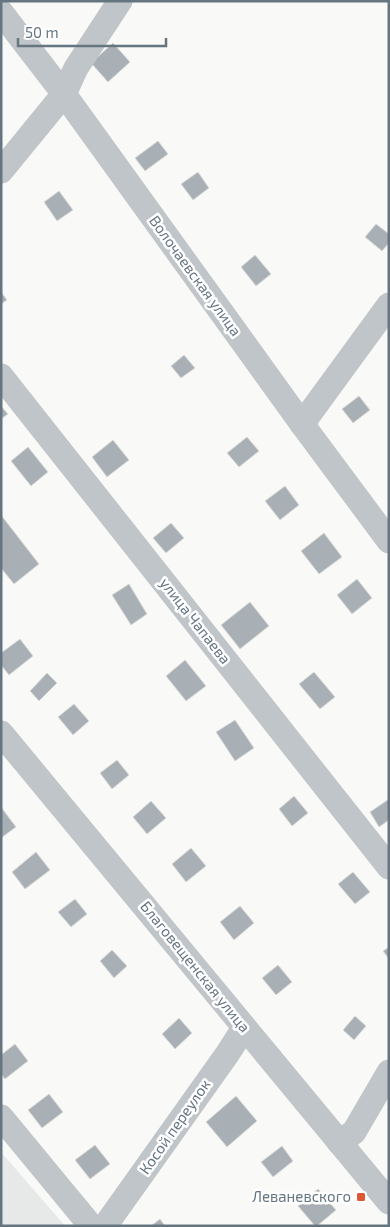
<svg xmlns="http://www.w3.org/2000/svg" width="390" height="1227" viewBox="0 0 390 1227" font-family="'Exo 2',sans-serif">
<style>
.built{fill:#e7e8e8}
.building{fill:#a8b0b6;stroke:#dbdbd9}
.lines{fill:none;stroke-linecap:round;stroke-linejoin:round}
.minor{stroke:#c0c5c9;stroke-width:25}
.poi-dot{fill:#de5833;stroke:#fff;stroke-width:2}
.labels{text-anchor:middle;stroke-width:5;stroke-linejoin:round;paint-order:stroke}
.street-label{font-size:15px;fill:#667681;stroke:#fff}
.poi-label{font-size:15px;fill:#667681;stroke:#fff;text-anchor:end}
</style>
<rect width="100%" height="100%" fill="#f9f9f7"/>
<polygon class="built" points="1,1152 65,1226 1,1226"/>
<g class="building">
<polygon points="113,43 130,62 108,82 91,63"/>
<polygon points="158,141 168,154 145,171 135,158"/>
<polygon points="198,172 209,188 193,200 181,184"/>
<polygon points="59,191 73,210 57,221 44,202"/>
<polygon points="376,224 389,234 389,243 382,251 365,237"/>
<polygon points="255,255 271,274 256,286 241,267"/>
<polygon points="1,292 7,300 1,304"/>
<polygon points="184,355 195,368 181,378 171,366"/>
<polygon points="359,396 370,410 353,423 342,409"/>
<polygon points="1,406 8,414 1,419"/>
<polygon points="247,437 259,451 239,467 227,453"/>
<polygon points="113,440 129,460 107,477 92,457"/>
<polygon points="28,447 48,472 31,486 11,461"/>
<polygon points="285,486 299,505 280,520 265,501"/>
<polygon points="1,515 39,564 14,584 1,568"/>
<polygon points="171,523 184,538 166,553 153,538"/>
<polygon points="324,533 342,557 319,574 301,551"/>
<polygon points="357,579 372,598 352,614 337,595"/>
<polygon points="129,584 147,614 131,625 112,595"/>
<polygon points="250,602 269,626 240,649 221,625"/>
<polygon points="20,639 33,656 9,675 1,665 1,653"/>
<polygon points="185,660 206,686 186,701 166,676"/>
<polygon points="314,672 335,697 320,709 299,684"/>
<polygon points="47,673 57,683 39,701 30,691"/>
<polygon points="74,704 89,721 73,735 58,717"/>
<polygon points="235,720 254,748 235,761 216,732"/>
<polygon points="117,760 129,775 112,789 100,773"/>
<polygon points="294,796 308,813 292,826 279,809"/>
<polygon points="389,799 389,820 379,827 370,812"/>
<polygon points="151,801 166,818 147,834 133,817"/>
<polygon points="1,807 16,827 1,838"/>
<polygon points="191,848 206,866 186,882 172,864"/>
<polygon points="36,852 50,870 25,889 12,872"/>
<polygon points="353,872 370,892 355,904 338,884"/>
<polygon points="75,899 87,914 71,927 58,912"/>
<polygon points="240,906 254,923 234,940 220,922"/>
<polygon points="389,947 389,959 383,951"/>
<polygon points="112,950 127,966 114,978 100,961"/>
<polygon points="278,965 292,982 276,995 262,978"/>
<polygon points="355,1016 366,1026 354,1040 343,1030"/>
<polygon points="179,1018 192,1033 175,1049 162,1034"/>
<polygon points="15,1044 28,1061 5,1079 1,1074 1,1055"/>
<polygon points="49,1094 63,1112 42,1128 28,1110"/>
<polygon points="236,1096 257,1121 227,1147 206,1122"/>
<polygon points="95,1145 110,1164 90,1179 75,1160"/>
<polygon points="282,1146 293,1161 273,1177 261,1162"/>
<polygon points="318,1189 336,1210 317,1226 315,1226 298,1206"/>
<polygon points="160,1219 165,1226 151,1226"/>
</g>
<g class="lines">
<g class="minor">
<polyline points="1,12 64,94 302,424 389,541"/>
<polyline points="1,171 64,94 76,68 120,1"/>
<polyline points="1,376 389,867"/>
<polyline points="302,424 389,305"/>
<polyline points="1,733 389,1202"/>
<polyline points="1,1117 91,1226"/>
<polyline points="339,1142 354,1132 389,1072"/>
<polyline points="105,1226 228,1053 244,1028"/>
</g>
</g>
<rect class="poi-dot" x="356" y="1192" width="10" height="10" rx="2.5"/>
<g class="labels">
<g class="street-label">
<text transform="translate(195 276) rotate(54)" y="5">Волочаевская улица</text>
<text transform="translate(195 621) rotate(52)" y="5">улица Чапаева</text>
<text transform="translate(195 967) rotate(51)" y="5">Благовещенская улица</text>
<text transform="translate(175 1127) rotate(-55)" y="5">Косой переулок</text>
</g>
<g class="poi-label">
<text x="351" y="1202">Леваневского</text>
</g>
</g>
<rect width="390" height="1227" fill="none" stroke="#667681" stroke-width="5"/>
<path d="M18 38v8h148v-8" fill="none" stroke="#667681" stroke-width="2.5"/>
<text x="25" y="38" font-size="15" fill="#667681" stroke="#ffffff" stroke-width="4" paint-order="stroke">50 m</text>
</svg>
